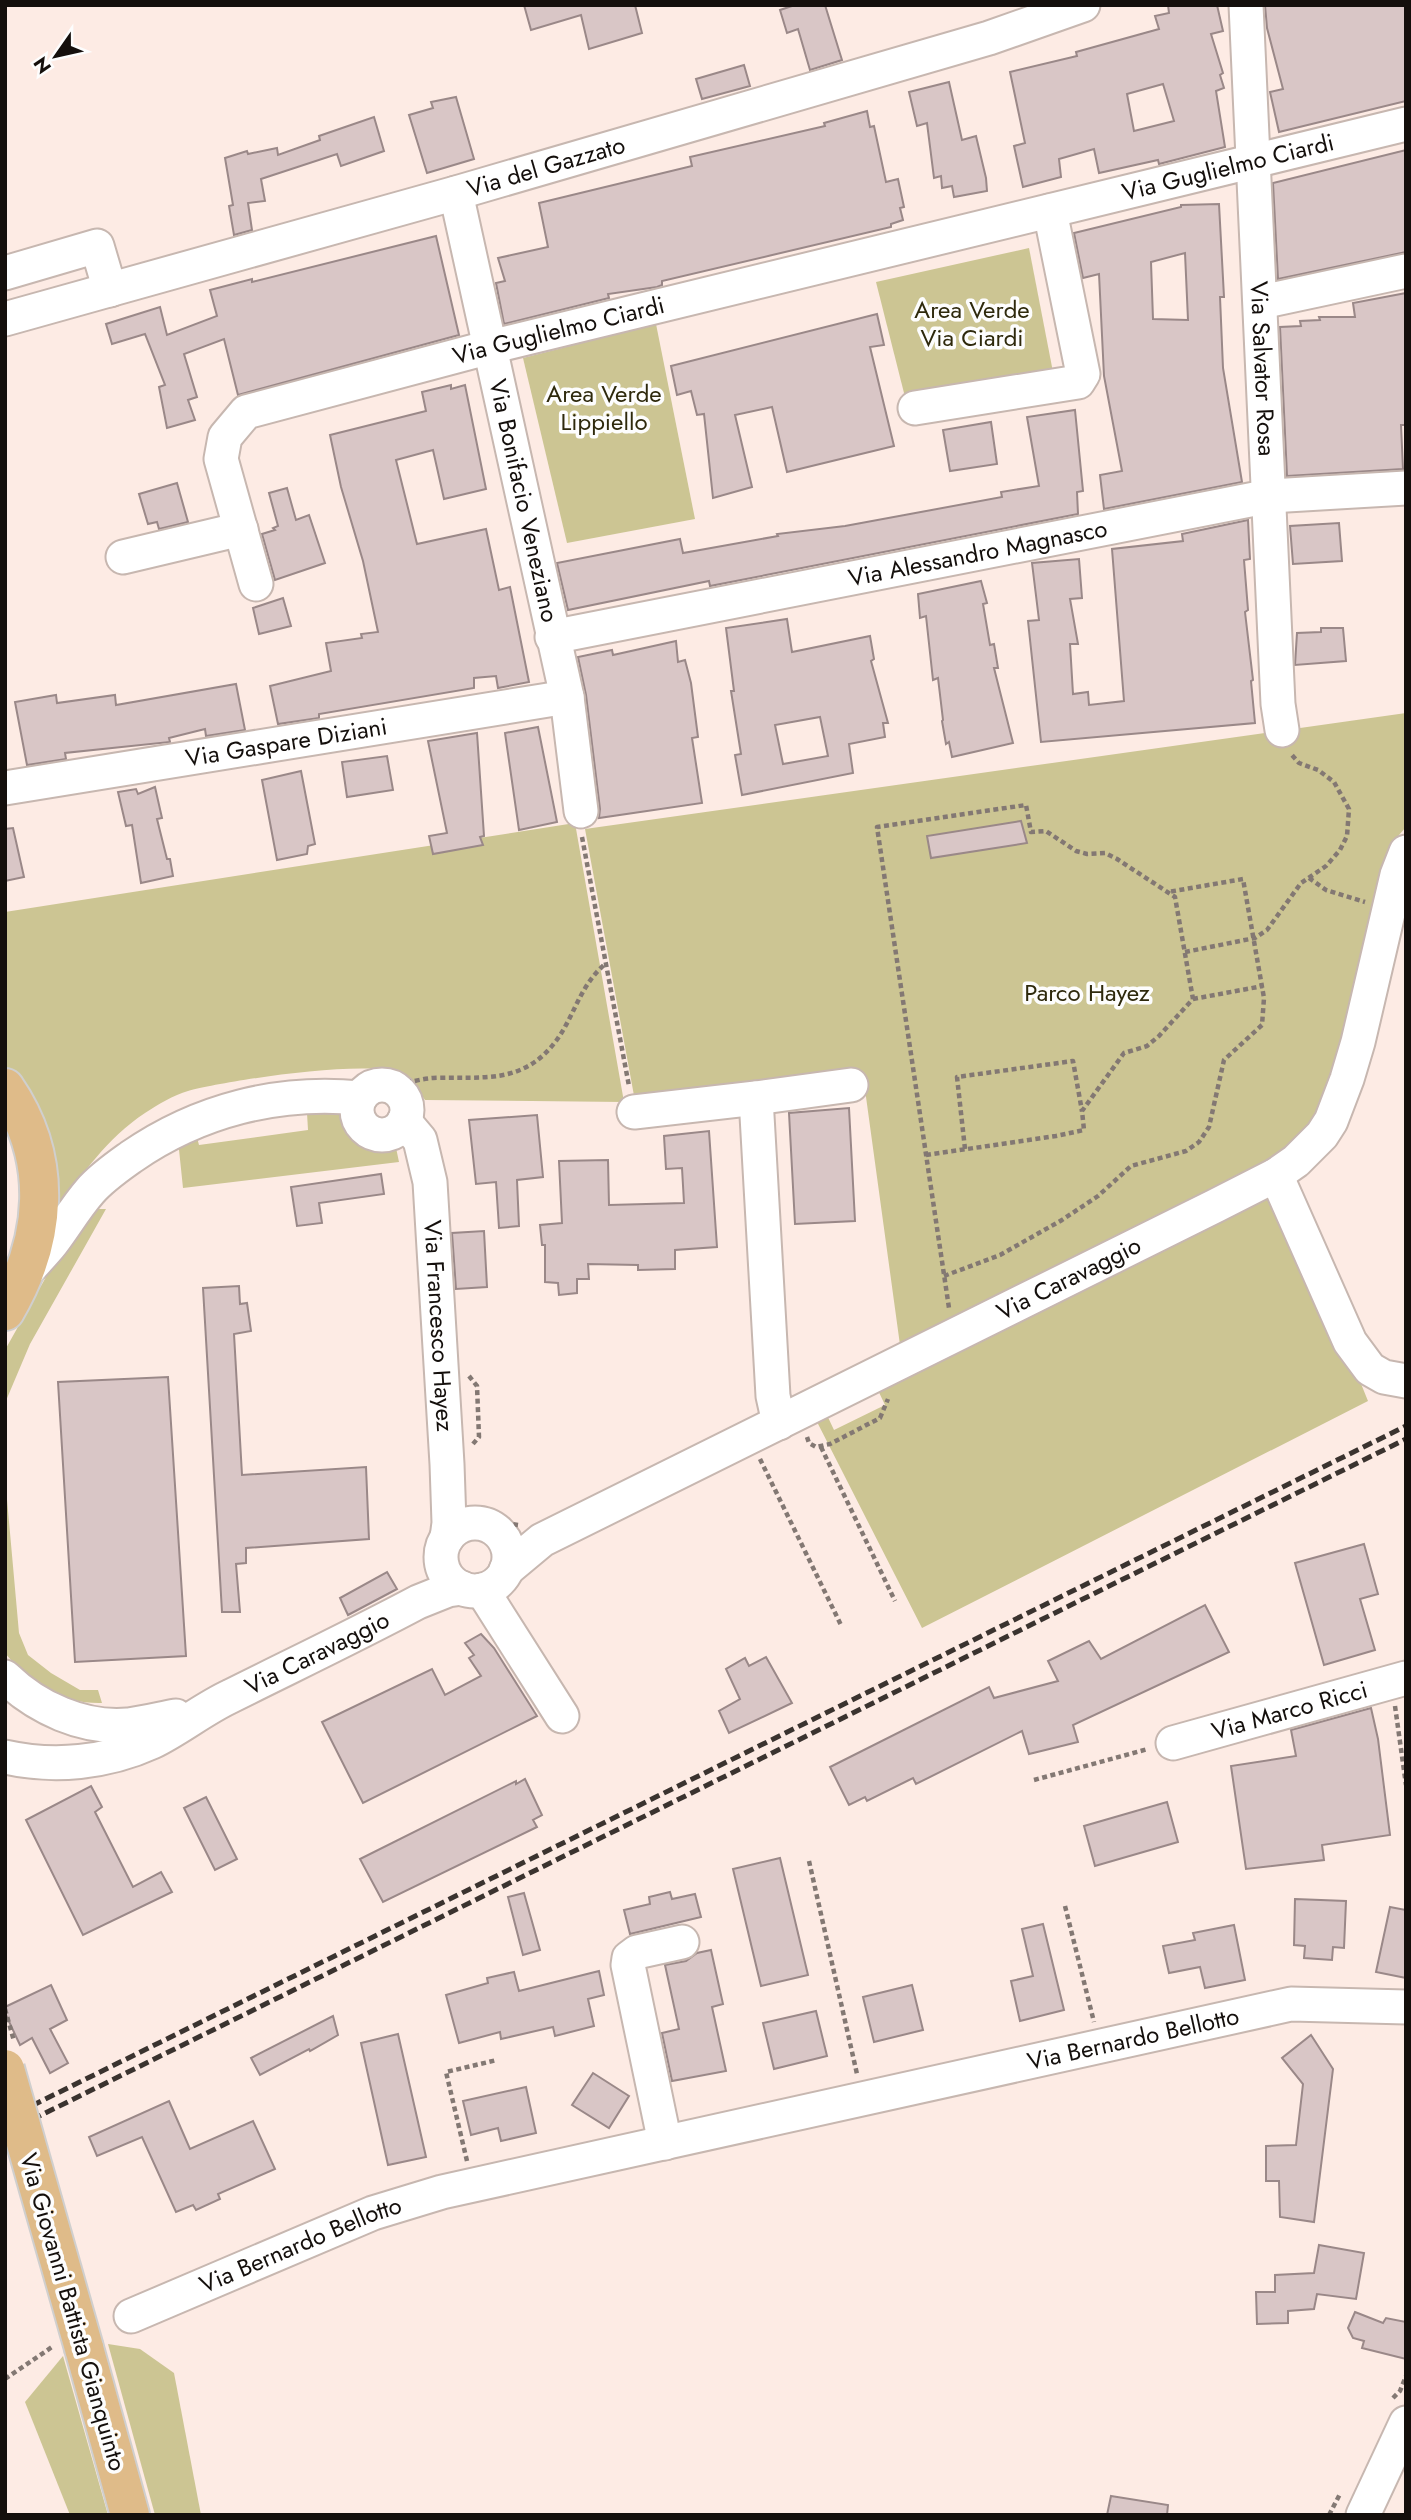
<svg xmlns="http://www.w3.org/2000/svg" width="1411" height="2520" viewBox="0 0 1411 2520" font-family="Jost,sans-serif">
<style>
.green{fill:#ccc593}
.building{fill:#d9c6c6;stroke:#9a8888;stroke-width:2;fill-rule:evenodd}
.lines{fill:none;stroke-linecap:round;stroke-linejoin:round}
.minor-casing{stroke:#c7b7b0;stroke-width:37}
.major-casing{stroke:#d0cfce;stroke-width:42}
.path{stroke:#837873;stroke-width:4.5;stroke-dasharray:5 3.5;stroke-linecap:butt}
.minor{stroke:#fff;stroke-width:33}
.major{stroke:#dfbb89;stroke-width:38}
.rail{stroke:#3a332f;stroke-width:5;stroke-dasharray:10 5;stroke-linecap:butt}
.major-bridge-casing{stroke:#d0cfce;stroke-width:42;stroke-linecap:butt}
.major-bridge{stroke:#dfbb89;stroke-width:38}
.labels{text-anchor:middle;stroke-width:7;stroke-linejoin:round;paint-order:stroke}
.street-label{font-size:24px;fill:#140f0c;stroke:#fdfdfd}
.park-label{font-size:24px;fill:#2e290c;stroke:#fdfdfd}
</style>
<rect width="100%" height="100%" fill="#fdebe4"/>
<g class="green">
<polygon points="1029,248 1053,372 905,397 876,282"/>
<polygon points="656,324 695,519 567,543 523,358"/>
<polygon points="1406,713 1406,827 1399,835 1380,883 1336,1081 1317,1117 1297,1143 1268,1165 900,1345 863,1075 635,1101 585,829"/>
<path d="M575,823L624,1102L425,1100C419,1092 413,1079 405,1075C375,1057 225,1081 188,1091C174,1095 157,1105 145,1113C107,1138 82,1175 55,1211L31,1097L5,1066V912Z"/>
<path d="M333,1110C362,1121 356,1150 395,1143L399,1162L183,1188L178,1140L196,1134L199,1145L308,1130L307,1113Z"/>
<polygon points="1283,1191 1368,1401 922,1628 814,1416 825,1411 834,1430 885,1405 876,1386"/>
<polygon points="89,1209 106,1209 30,1344 5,1403 5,1350 55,1261"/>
<path d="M5,1477L19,1633L28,1655L51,1673L80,1690H98L102,1703C62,1704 30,1684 5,1653Z"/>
<polygon points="108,2344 140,2349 174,2373 201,2515 155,2515"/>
<polygon points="63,2356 108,2515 70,2515 25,2402"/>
</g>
<g class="building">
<polygon points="524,5 635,5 642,33 589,49 581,15 531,30"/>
<polygon points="795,5 825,5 842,60 810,70 798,29 787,33 780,10"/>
<path d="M1168,5H1217L1223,31L1211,34L1223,73L1220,75L1224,88L1216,91L1225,147L1159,164L1158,160L1099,173L1094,149L1059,159L1061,177L1023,187L1014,146L1025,143L1010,72L1077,56L1076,52L1159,29L1155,16L1169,13ZM1163,84L1174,121L1134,131L1127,94Z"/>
<polygon points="1265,5 1406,5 1406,101 1279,132 1270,92 1283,89 1267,28"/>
<polygon points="744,65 750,86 702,99 696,79"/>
<polygon points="949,82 962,140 976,136 986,178 987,191 954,197 952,186 942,188 941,176 934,178 927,123 917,126 909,92"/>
<polygon points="456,97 474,159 427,173 409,115 433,108 431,102"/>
<polygon points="867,111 870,127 874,126 886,182 898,179 904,207 900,208 903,220 891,224 891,227 662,281 662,285 657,287 608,294 609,298 504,324 496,283 505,281 498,258 548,247 539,203 692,166 690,157 825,126 824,123"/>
<polygon points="374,117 384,151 341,166 337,154 261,179 265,201 248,203 252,230 234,235 229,206 233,205 225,158 247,151 248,154 277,148 278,155 320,140 319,136"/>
<polygon points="1406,150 1406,252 1278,279 1273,183"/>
<path d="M1219,204L1224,297H1220L1223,368L1242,482L1104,509L1100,475L1122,471L1104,376L1099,274L1083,278L1074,233L1181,207V205ZM1185,253L1188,320L1153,319L1151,262Z"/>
<polygon points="436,236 459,335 238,395 224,339 184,354 197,397 188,400 195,420 167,428 159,387 165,385 145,334 112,344 106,324 160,307 167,335 217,316 210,290 252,279 252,282"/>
<polygon points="1406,293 1406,425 1401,425 1403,469 1287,476 1280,327 1301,326 1300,321 1320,320 1319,317 1355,317 1353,303"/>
<polygon points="877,314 884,345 870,347 894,446 787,472 772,407 735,415 752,487 713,498 704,414 697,415 691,391 677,395 671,366"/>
<polygon points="451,385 451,389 465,385 486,489 444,499 433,450 396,460 417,544 486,529 499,590 510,587 529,682 498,688 496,676 474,678 474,688 319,714 319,718 278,724 270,686 331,671 326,643 362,638 361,634 378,632 363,561 341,487 330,435 426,411 422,392"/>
<polygon points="1075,410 1083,491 1077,492 1078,514 710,586 709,581 568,610 557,563 680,539 683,553 778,536 777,534 845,526 1002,497 1001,492 1039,486 1027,417"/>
<polygon points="991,422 997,464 950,471 943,430"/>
<polygon points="177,483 188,522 159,529 157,522 148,524 139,494"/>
<polygon points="287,488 296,520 309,515 325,563 275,580 262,534 275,530 273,528 278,526 269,493"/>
<polygon points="1248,520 1250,559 1244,560 1248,610 1245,612 1253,680 1251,681 1255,723 1041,742 1028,621 1039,620 1032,563 1079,559 1082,598 1070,599 1078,644 1070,644 1073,694 1088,692 1089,705 1124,701 1112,549 1183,541 1182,534"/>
<polygon points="1339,523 1342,561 1293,564 1290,526"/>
<polygon points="981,581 987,603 983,604 990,645 994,644 998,668 994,668 1013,743 952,757 949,742 946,744 942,721 943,720 938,678 933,680 926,616 920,618 918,594"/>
<polygon points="283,598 291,626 259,634 253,608"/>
<path d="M787,619L792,652L870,636L874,659L871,661L888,723H883L885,737L849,744L853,773L742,795L735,755L741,754L731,691H734L726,628ZM820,717L828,756L783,764L775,725Z"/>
<polygon points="1321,628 1343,628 1346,661 1295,665 1297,633 1321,632"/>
<polygon points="676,641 678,662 685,660 691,683 698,737 692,738 702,803 599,818 600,809 586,695 578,657 612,650 613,655"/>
<polygon points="236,684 245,730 206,736 205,729 169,738 170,742 65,753 66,759 27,765 15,702 56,695 57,703 115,695 116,705"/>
<polygon points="538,727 557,822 519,830 505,733"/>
<polygon points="477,733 484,836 480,837 483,845 433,854 429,836 447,833 428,741"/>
<polygon points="387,756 393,790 347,797 342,762"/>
<polygon points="301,771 315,844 308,846 307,854 277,860 262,780"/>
<polygon points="155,787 162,818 157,819 167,859 170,859 173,876 141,883 132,825 126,826 118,792 136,789 138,794"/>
<polygon points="1021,821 1027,843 931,858 927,836"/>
<polygon points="13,828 24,877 5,881 5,829"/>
<polygon points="849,1108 855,1221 795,1224 789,1113"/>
<polygon points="537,1115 543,1177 517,1180 519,1226 499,1228 496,1182 476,1184 469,1120"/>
<polygon points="709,1131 717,1247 675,1250 675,1269 638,1270 638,1265 588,1264 589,1279 577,1279 577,1293 559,1295 558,1283 545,1282 545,1245 542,1245 540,1225 562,1223 559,1161 608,1160 609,1205 684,1203 682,1168 666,1169 664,1136"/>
<polygon points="381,1174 384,1194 319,1203 322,1223 297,1226 291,1187"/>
<polygon points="484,1231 487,1287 456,1289 452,1233"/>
<polygon points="239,1286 240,1304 247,1303 251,1331 234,1334 242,1475 366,1467 369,1539 246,1548 246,1563 236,1564 240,1612 222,1612 203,1288"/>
<polygon points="168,1377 186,1656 75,1662 58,1382"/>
<polygon points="1364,1544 1378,1594 1360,1599 1375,1650 1324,1665 1295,1563"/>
<polygon points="387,1572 397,1589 348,1615 340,1598"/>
<polygon points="1205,1605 1229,1652 1073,1725 1078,1742 1029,1754 1022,1731 916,1784 913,1778 867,1801 865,1797 849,1805 830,1767 989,1687 994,1698 1058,1681 1048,1661 1089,1641 1101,1659"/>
<polygon points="481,1634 494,1648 537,1716 363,1803 322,1722 432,1669 445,1695 481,1676 469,1658 474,1655 465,1643"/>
<polygon points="766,1657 792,1703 729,1733 719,1711 740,1699 726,1669 745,1658 749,1666"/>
<polygon points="1371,1708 1378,1739 1390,1835 1322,1845 1324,1860 1246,1869 1231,1766 1296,1756 1291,1730"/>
<polygon points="525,1779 542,1815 533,1820 537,1827 383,1902 360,1859 516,1781 516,1784"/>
<polygon points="91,1786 102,1807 95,1812 133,1887 161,1872 172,1892 83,1935 26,1820"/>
<polygon points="206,1797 237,1859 215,1870 184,1808"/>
<polygon points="1167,1802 1178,1842 1095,1866 1084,1826"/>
<polygon points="780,1858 808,1975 761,1986 733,1869"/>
<polygon points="670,1892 672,1899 695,1894 701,1917 630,1934 624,1910 650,1904 649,1897"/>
<polygon points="524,1893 540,1950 523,1955 508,1897"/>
<polygon points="1295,1899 1346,1901 1344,1948 1333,1947 1332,1960 1304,1958 1305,1946 1294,1945"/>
<polygon points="1390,1907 1406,1910 1406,1978 1376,1972"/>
<polygon points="1043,1924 1064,2010 1020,2021 1011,1981 1033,1976 1022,1929"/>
<polygon points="1234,1925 1245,1980 1205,1988 1200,1967 1169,1973 1163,1946 1195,1940 1193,1933"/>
<polygon points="711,1950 723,2004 712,2007 726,2071 672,2081 662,2033 679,2029 665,1965 686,1961 697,1953"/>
<polygon points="599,1971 604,1995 588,1999 594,2026 555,2036 553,2027 501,2039 500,2032 459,2043 446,1995 488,1983 487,1978 514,1972 519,1991"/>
<polygon points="51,1985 67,2020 50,2029 68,2063 50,2073 32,2038 20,2045 5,2013 5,2007"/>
<polygon points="912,1985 923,2030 874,2042 863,1997"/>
<polygon points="816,2011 827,2056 774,2069 763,2023"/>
<polygon points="333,2016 338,2035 310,2051 309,2049 260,2075 251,2058"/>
<polygon points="398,2034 426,2157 388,2165 361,2043"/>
<polygon points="1311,2035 1333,2069 1314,2222 1280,2217 1279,2181 1266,2181 1266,2146 1296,2145 1303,2084 1282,2058"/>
<polygon points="593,2073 629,2096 609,2128 572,2105"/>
<polygon points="526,2087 536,2133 501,2141 498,2128 471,2135 463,2101"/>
<polygon points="169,2101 190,2149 253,2121 275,2169 218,2194 220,2199 196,2210 193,2205 176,2212 142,2137 97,2156 89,2137"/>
<polygon points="1319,2245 1364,2253 1356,2299 1317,2294 1314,2309 1288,2311 1288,2323 1257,2324 1256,2292 1275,2292 1275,2275 1314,2273"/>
<polygon points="1355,2312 1383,2323 1386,2318 1406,2322 1406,2359 1362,2348 1364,2341 1353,2338 1348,2328"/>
<polygon points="1111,2496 1168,2505 1167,2515 1107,2515"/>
</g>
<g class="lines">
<g class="minor-casing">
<g id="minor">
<path id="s1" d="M1246,5L1278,704L1282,730"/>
<path id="s2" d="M456,193L567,697L581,811"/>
<polyline points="5,273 97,246 110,290"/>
<polyline points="1261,302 1406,271"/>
<path id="s3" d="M5,319L456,193L989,38L1083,5"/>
<polyline points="915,408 1078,382 1083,374 1050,211"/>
<polyline points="123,557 241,529"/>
<path id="s4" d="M256,584L221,459L225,437L246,412L490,347L1406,124"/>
<path id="s5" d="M552,637L1270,496L1406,488"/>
<path id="s6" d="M5,788L567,697"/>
<circle cx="382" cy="1110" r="25"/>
<polyline points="756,1098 851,1085"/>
<polyline points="634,1112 756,1098 773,1396 779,1423"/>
<path id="s7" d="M404,1121L420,1140L430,1182L447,1464L449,1523L447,1538"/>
<polyline points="1276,1175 1350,1342 1370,1369 1384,1377 1406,1381"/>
<path d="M27,1271C35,1262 44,1253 52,1243C65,1226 76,1207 90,1191C101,1178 117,1167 131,1157C199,1110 278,1090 360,1098"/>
<circle cx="475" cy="1557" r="34"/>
<path id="s8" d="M506,1570L542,1540L1215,1206L1276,1175L1296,1161L1322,1135L1331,1121L1347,1079L1358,1042L1397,875L1406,852"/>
<polyline points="482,1590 562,1716"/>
<path d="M5,1677C37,1708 83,1729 128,1725C144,1723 160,1719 176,1716"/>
<path id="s9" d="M1173,1743L1406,1678"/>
<path id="s10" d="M5,1757C54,1768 106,1763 152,1742C179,1729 203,1709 231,1696C293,1665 356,1635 418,1602L448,1590L462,1588"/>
<polyline points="665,2143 628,1965 629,1958 637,1952 682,1942"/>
<path id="s11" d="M131,2316L373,2213L442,2192L1291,2004L1406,2007"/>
<polyline points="1363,2515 1406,2423"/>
</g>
</g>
<g class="major-casing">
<g id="major">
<path d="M5,1088C54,1159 47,1240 5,1311"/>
<polyline points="84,2348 130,2515"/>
</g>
</g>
<g class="path">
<polyline points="582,837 629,1086"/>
<polyline points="1309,878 1326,890 1365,902"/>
<polyline points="1185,952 1255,938 1267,930 1301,883 1326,866 1340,850 1347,836 1349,809 1334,782 1318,770 1299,763 1291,754"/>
<polyline points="1193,999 1263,986"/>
<path d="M390,1087C404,1084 419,1079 433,1078C481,1076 522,1086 556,1041C575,1015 579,987 605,964"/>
<polyline points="965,1149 957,1077 1073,1061 1082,1111"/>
<polyline points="926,1155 1056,1136 1084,1130 1082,1111 1124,1053 1147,1046 1159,1036 1193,999 1175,897 1117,859 1105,853 1087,854 1076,851 1046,831 1031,832 1026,805 877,827 949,1308"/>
<polyline points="944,1276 1000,1255 1062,1220 1098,1196 1131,1166 1186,1151 1199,1142 1209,1127 1224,1060 1262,1025 1264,998 1243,879 1168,892"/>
<polyline points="469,1376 477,1386 479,1437 472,1445"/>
<polyline points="807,1437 809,1443 816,1447 830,1444 880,1418 888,1399"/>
<polyline points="821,1447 895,1601"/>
<polyline points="760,1459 841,1625"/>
<polyline points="473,1512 488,1514 511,1524 518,1525"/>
<polyline points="1395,1706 1406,1785"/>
<polyline points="1034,1780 1148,1749"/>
<polyline points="809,1861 857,2074"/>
<polyline points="1065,1906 1094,2022"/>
<polyline points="5,2009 14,2041"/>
<polyline points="467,2161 446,2072 497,2060"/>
<polyline points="5,2379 52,2347"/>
<polyline points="1393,2398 1400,2391 1406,2376"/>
<polyline points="1329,2515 1340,2494"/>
</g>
<use href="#minor" class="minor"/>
<use href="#major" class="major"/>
<g class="rail">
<polyline points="5,2119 1406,1426"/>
<polyline points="5,2133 1406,1439"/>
</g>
<g class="major-bridge-casing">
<polyline id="major-bridge" points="5,2069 84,2348"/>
</g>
<use href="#major-bridge" class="major-bridge"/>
</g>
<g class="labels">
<g class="street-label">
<text dy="8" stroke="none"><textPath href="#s3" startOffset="562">Via del Gazzato</textPath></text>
<text dy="8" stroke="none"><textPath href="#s4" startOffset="1197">Via Guglielmo Ciardi</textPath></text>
<text dy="8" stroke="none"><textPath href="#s4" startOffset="508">Via Guglielmo Ciardi</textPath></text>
<text dy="8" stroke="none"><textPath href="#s1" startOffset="364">Via Salvator Rosa</textPath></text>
<text dy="8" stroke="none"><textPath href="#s2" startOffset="315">Via Bonifacio Veneziano</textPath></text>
<text dy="8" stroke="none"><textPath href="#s5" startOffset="434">Via Alessandro Magnasco</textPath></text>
<text dy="8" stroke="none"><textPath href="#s6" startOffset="285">Via Gaspare Diziani</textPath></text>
<text dy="8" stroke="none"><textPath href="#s8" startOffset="635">Via Caravaggio</textPath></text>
<text dy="8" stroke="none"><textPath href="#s7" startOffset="212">Via Francesco Hayez</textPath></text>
<text dy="8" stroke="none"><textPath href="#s10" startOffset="338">Via Caravaggio</textPath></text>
<text dy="8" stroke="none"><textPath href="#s9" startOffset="121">Via Marco Ricci</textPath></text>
<text dy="8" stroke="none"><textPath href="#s11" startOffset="1043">Via Bernardo Bellotto</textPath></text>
<text dy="8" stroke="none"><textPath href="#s11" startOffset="184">Via Bernardo Bellotto</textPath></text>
<text transform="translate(73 2312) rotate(74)" y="8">Via Giovanni Battista Gianquinto</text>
</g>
<g class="park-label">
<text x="972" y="318">Area Verde<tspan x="972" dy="28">Via Ciardi</tspan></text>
<text x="604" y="402">Area Verde<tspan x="604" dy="28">Lippiello</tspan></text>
<text x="1087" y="1001">Parco Hayez</text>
</g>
</g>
<rect width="1411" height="2520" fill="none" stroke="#140f0c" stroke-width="14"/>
<g transform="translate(56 56) rotate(236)" stroke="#fdfdfd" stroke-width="5" paint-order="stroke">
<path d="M0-5L12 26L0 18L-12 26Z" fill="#140f0c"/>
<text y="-10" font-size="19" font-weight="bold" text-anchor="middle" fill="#140f0c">N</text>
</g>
</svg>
